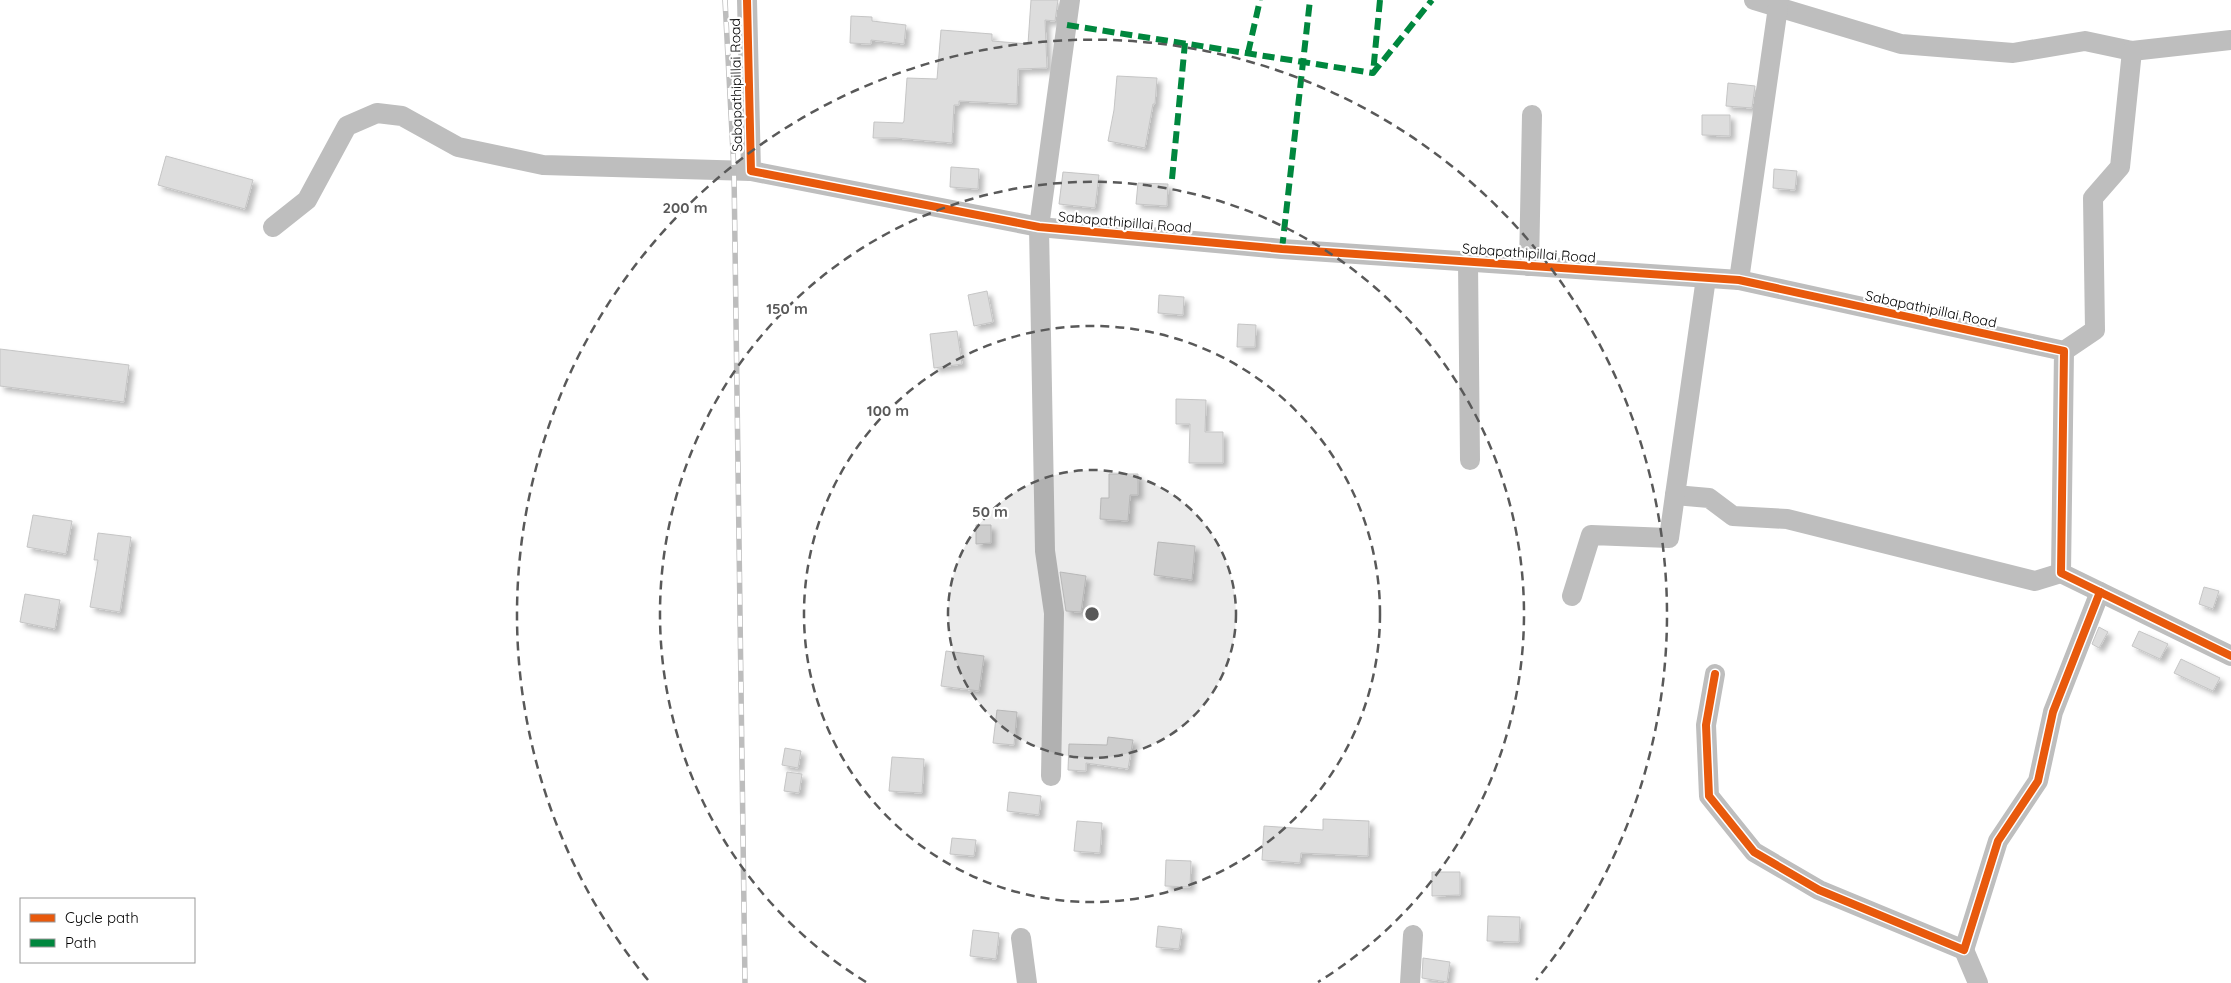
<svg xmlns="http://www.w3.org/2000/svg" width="2231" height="983" viewBox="0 0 2231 983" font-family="Quicksand,sans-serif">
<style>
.building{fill:#ddd;stroke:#c5c5c5;filter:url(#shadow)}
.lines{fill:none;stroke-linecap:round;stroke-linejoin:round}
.street{stroke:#bebebe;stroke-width:20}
.rail-casing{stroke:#bdbdbd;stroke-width:5.5}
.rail{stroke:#fff;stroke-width:4;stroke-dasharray:11;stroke-linecap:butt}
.quiet{stroke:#00873e;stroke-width:6;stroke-dasharray:12 6;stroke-linecap:butt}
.cycleway-casing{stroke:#fff;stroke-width:11}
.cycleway{stroke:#e8590c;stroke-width:8}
.ring{fill:none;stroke:#595959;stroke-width:2.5;stroke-dasharray:9 6}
.labels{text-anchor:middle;stroke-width:4.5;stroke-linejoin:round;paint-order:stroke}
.street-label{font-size:14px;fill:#000;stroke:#fff}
.centre{fill:#595959;stroke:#fff;stroke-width:2.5}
.ring-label{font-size:15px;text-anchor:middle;font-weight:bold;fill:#595959;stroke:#fff;stroke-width:4.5;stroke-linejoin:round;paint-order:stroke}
</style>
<defs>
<filter id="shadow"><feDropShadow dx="4.5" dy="4.5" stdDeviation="2.5" flood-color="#0004"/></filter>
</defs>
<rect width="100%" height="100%" fill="#fff"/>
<g class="building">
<polygon points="1031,0 1058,0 1055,21 1045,20 1047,68 1018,69 1017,104 959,101 959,105 954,105 952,143 896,138 873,138 874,122 903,123 904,121 907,78 937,79 941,30 992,34 992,41 1028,44"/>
<polygon points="851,16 872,17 872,21 906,25 904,44 871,40 871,44 850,43"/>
<polygon points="1117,76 1157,78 1155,104 1153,104 1145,148 1108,141 1114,110"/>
<polygon points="1728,83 1755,86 1752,108 1726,106"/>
<polygon points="1702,115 1730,115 1730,136 1702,135"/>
<polygon points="166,156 253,180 245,209 158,185"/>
<polygon points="951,167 979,169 978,189 950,187"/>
<polygon points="1774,169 1797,171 1795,190 1773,188"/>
<polygon points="1063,172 1099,175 1095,208 1059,204"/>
<polygon points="1138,183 1168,184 1167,206 1136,204"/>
<polygon points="987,291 993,322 974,326 968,295"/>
<polygon points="1159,295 1184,297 1183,315 1158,313"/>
<polygon points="1238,324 1256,325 1255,347 1237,347"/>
<polygon points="957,331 962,364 934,368 930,334"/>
<polygon points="0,349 129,365 124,402 0,386"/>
<polygon points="1176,399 1206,400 1205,432 1223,432 1223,463 1189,463 1190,424 1176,424"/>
<polygon points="1109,474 1138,474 1138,495 1130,495 1128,521 1100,519 1101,498 1109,498"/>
<polygon points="33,515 72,521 66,554 27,547"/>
<polygon points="976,525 991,525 991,543 976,544"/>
<polygon points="98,533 131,537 120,612 90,607 98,560 94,560"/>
<polygon points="1158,542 1195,546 1192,580 1154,575"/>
<polygon points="1060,572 1086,576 1081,612 1066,611"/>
<polygon points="2204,587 2219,591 2213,609 2199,604"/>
<polygon points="25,594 60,600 55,629 20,622"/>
<polygon points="2099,627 2108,632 2099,648 2092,644"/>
<polygon points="2139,631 2168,644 2160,659 2132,646"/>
<polygon points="946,651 984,656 979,691 941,686"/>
<polygon points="2181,659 2220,678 2213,691 2174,673"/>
<polygon points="997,710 1017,712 1014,745 993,743"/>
<polygon points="1108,737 1133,740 1128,769 1086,763 1086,771 1068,770 1069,744 1107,745"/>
<polygon points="785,748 801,751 798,768 782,765"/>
<polygon points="892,757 924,759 922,793 889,791"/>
<polygon points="787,772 802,774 799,793 784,791"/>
<polygon points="1009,792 1041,796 1039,815 1007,811"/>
<polygon points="1323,819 1369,821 1368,856 1301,853 1300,863 1262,860 1264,826 1323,830"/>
<polygon points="1077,821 1102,823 1100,853 1074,851"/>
<polygon points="952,838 976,840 974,856 950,854"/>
<polygon points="1166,860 1191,861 1190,887 1165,886"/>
<polygon points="1432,872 1460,872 1460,895 1432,896"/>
<polygon points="1488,916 1520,917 1519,942 1487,941"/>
<polygon points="1158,926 1182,929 1179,949 1156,947"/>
<polygon points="973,930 999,933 996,959 970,956"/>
<polygon points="1423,958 1450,962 1447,982 1422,978"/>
</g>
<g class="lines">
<g class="street">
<polyline points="747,0 751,171 1039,227 1282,249 1739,280 2064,351 2061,573 2231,656"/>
<polyline points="1754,0 1901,44 2013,53 2085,41 2132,51 2231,40"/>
<polyline points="273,227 307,200 347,126 377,113 402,116 458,147 543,165 751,171"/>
<polyline points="1468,262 1470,460"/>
<polyline points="1529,266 1532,115"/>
<polyline points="1706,278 1675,495 1709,498 1733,516 1787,519 2035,581 2061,573"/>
<polyline points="1739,280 1778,7"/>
<polyline points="2064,351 2095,330 2093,198 2120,167 2132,51"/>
<polyline points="1572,596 1591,535 1669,538 1675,495"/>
<polyline points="1715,674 1706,725 1709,796 1754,852 1819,890 1964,950 1998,841 2038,781 2053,712 2100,592"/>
<polyline points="1051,776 1054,613 1045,551 1039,227 1070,0"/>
<polyline points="1021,938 1027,983"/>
<polyline points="1964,950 1978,983"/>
<polyline points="1410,983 1413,935"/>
</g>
<g class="rail-casing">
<polyline id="rail" points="725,0 734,171 745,983"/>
</g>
<use href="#rail" class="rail"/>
<g class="quiet">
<polyline points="1380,0 1373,73 1432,0"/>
<polyline points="1067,25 1373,73"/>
<polyline points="1248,53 1260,0"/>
<polyline points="1172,179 1185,43"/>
<polyline points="1282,249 1310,0"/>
</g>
<g class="cycleway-casing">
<g id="cycleway">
<polyline points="747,0 751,171 1039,227 1282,249 1739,280 2064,351 2061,573 2231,656"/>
<polyline points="1715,674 1706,725 1709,796 1754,852 1819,890 1964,950 1998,841 2038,781 2053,712 2100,592"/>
</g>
</g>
<use href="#cycleway" class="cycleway"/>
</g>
<circle cx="1092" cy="614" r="144" fill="#595959" fill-opacity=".12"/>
<g class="ring">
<circle cx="1092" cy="614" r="144"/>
<circle cx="1092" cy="614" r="288"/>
<path d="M866 982A432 432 0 1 1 1318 982"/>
<path d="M648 980A575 575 0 1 1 1536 980"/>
</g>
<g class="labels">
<g class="street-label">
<text transform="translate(736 85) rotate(-91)" y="5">Sabapathipillai Road</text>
<text transform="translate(1125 222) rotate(5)" y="5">Sabapathipillai Road</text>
<text transform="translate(1529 253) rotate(4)" y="5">Sabapathipillai Road</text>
<text transform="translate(1931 309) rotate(12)" y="5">Sabapathipillai Road</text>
</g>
</g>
<circle cx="1092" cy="614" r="8" class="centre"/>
<g class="ring-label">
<text x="685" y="213">200 m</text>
<text x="787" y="314">150 m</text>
<text x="888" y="416">100 m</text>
<text x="990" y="517">50 m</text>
</g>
<rect x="20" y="898" width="175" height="65" fill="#ffffff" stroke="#999999"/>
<rect x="30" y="914" width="25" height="8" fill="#e8590c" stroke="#999999"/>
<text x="65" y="923" font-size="15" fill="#000000">Cycle path</text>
<rect x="30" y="939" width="25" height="8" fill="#00873e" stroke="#999999"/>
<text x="65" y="948" font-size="15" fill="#000000">Path</text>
</svg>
